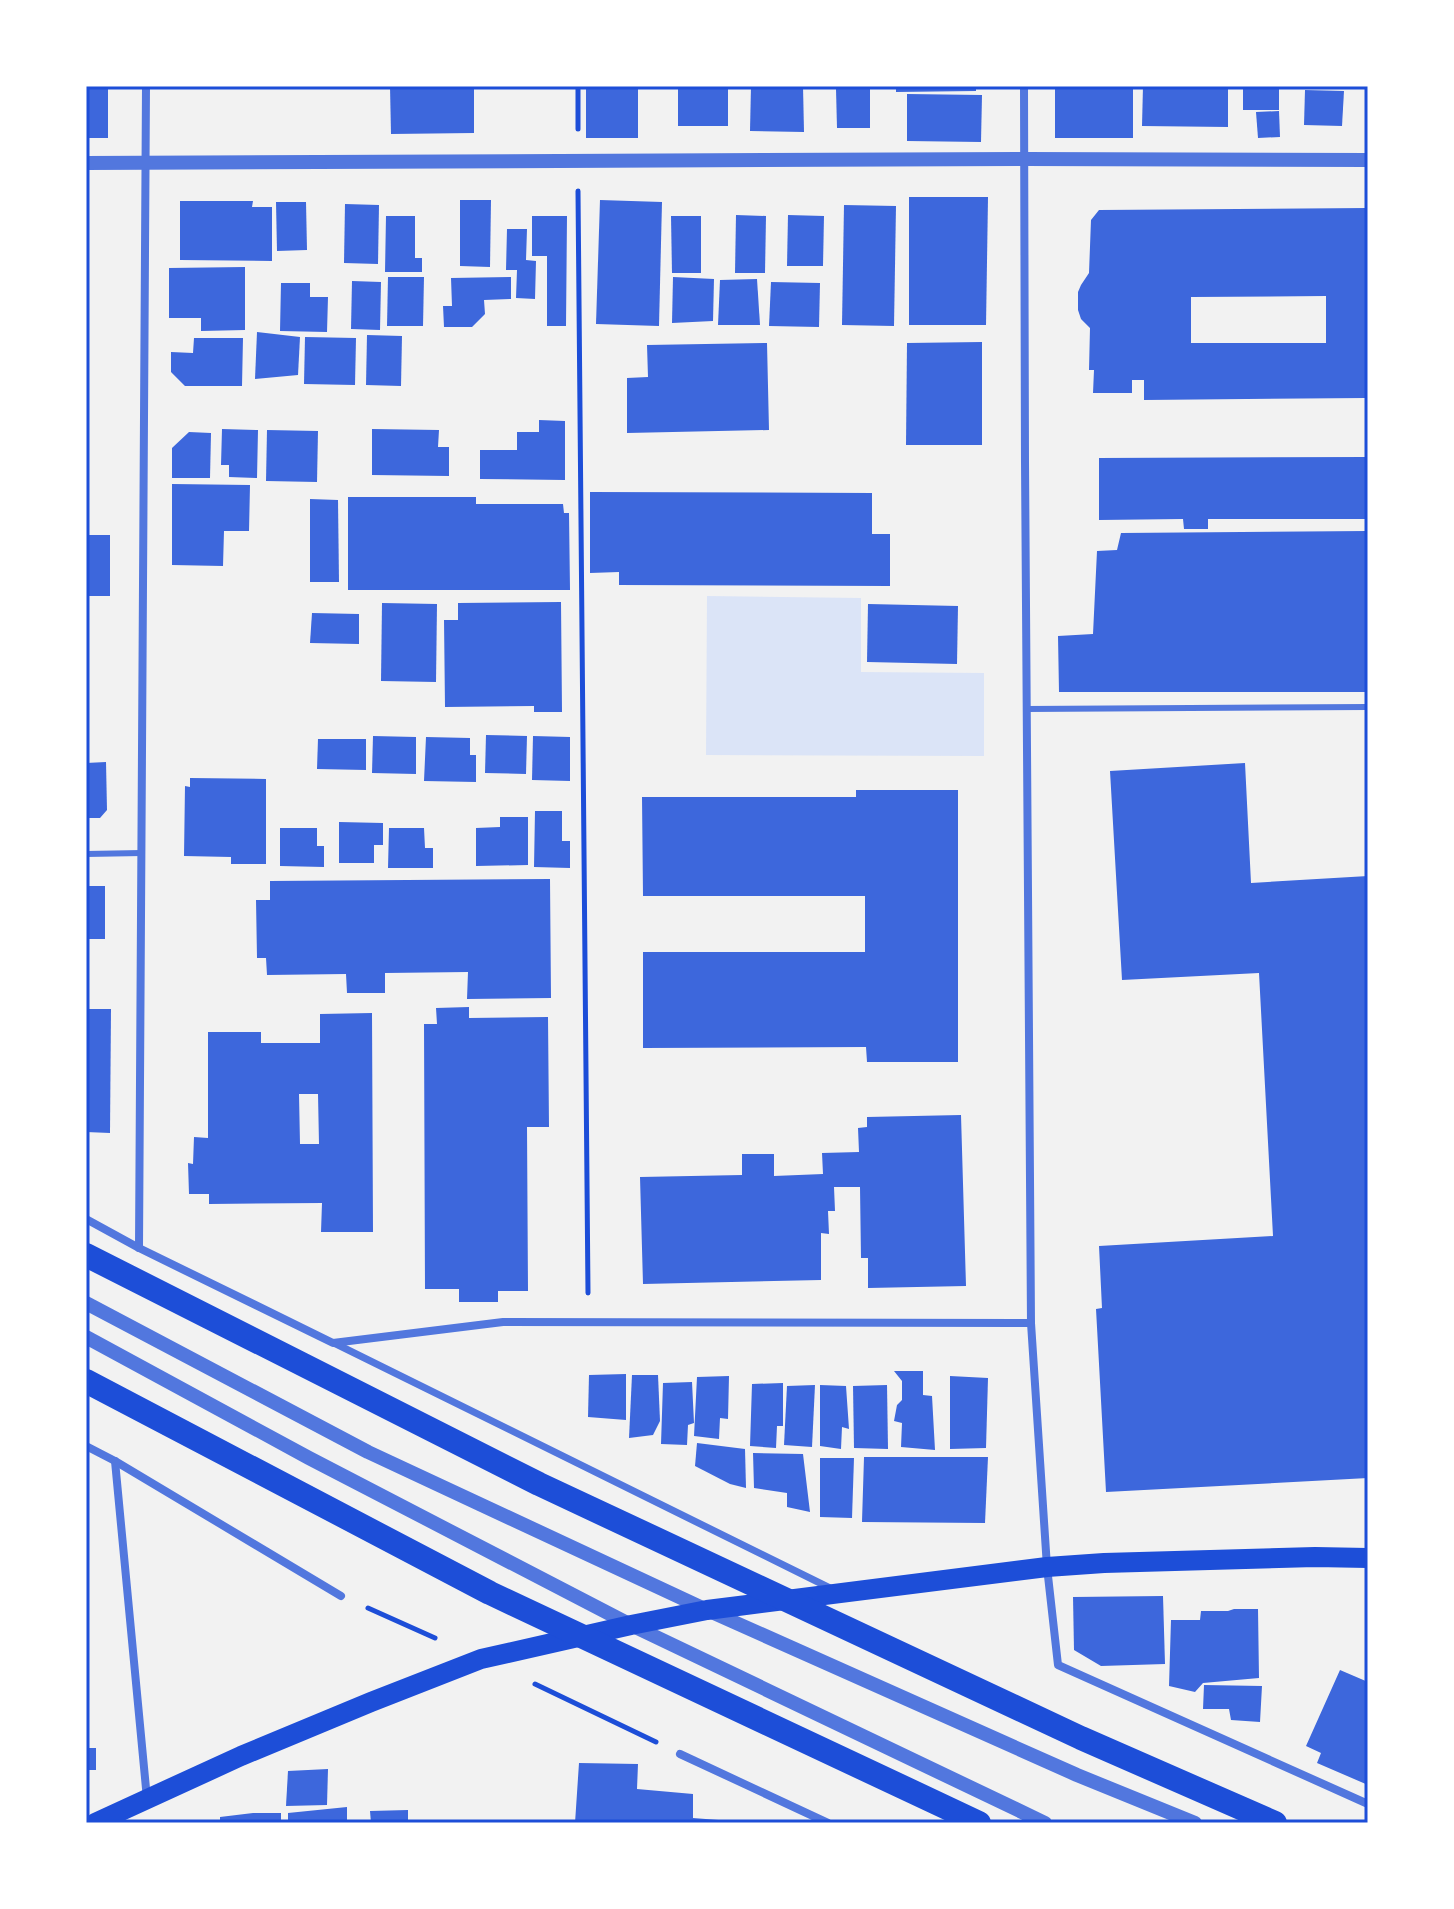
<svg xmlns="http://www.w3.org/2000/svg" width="1454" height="1909" viewBox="0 0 1454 1909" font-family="'PT Sans',sans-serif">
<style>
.green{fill:#dbe4f7}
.building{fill:#3d67dc;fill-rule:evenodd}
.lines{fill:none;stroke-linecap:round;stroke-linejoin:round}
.path{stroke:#1d4ed8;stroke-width:5}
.service{stroke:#5277de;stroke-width:6}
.pedestrian{stroke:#5277de;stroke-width:7}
.minor{stroke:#5277de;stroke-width:8}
.tertiary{stroke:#5277de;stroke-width:14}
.primary{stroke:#1d4ed8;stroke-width:20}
.motorway{stroke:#1d4ed8;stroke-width:24}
.neatline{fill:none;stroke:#1d4ed8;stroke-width:3}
</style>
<rect width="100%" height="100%" fill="#f2f2f2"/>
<polygon class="green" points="707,596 861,598 861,672 984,673 984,756 706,755"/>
<g class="building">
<rect x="86" y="86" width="22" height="52"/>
<polygon points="390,86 474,86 474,133 391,134"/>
<rect x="678" y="86" width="50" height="40"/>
<polygon points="751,86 803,86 804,132 750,131"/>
<polygon points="896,86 976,86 976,91 896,92"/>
<rect x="1055" y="86" width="78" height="52"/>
<polygon points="1143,86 1228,86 1228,127 1142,126"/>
<rect x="1243" y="86" width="36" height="24"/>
<polygon points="638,87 638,138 586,138 586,88"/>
<polygon points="836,89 870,89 870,128 837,128"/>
<polygon points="1305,90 1344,91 1342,126 1304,125"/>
<polygon points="907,94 982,95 981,142 907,141"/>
<polygon points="1279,111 1280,137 1258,138 1256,112"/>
<polygon points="909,197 988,197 986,325 909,325"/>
<polygon points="460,200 491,200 490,267 460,266"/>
<polygon points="600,200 662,202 659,326 596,324"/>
<polygon points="180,201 253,201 252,207 272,207 272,261 180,260"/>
<polygon points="276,202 306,202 307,250 277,251"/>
<polygon points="345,204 379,205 378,264 344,263"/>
<polygon points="844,205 896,206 894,326 842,325"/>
<path d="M1368,208V392H1365V398L1144,400V380H1132V393H1093L1094,370H1089L1090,328L1081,319L1078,310V292L1081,285L1089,273L1091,220L1099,210ZM1326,296V343H1191V297Z"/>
<polygon points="736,215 766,216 765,273 735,273"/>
<polygon points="788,215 824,216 823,266 787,266"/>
<polygon points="386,216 415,216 415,258 422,258 422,272 385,272"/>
<polygon points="532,216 567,216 566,326 547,326 547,256 532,256"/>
<polygon points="671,216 701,216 701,273 672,273"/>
<polygon points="507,229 527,229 526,260 536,261 535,299 516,298 517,270 506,270"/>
<polygon points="245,267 245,330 201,331 201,318 169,318 169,268"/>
<polygon points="388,277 424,277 423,326 387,326"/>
<polygon points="511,277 511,299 484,300 485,314 472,327 444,327 443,306 452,306 451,278"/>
<polygon points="673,277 714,279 713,321 672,323"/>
<polygon points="757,279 760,325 718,325 720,280"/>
<polygon points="352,281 381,282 380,330 351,329"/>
<polygon points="771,282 820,283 819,327 769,326"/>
<polygon points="281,283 310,283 310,297 328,297 327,332 280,331"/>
<polygon points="257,332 300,337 298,375 255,379"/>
<polygon points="367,335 402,336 401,386 366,385"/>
<polygon points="305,337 356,338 355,385 304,384"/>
<polygon points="194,338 243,338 242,386 185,386 171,372 171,352 193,353"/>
<polygon points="982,342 982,445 906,445 907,343"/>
<polygon points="767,343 769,430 627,433 627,378 648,377 647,345"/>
<polygon points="539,420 565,421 565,480 480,479 480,450 517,450 517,432 539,432"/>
<polygon points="222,429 258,430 257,478 229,477 229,465 221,465"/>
<polygon points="372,429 439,430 438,447 449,447 449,476 372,475"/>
<polygon points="267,430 318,431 317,482 266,481"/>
<polygon points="189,432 211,433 210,478 172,478 172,448"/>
<polygon points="1368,457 1368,519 1208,519 1208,529 1184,529 1183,519 1099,520 1099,458"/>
<polygon points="172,484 250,485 249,531 224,531 223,566 172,565"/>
<polygon points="590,492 872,493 872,534 890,534 890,586 619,585 619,572 590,573"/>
<polygon points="348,497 476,497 476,504 563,504 564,513 569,513 570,590 348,590"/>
<polygon points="310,499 338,500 339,582 310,582"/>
<polygon points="1368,531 1368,692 1059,692 1058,636 1093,634 1097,551 1117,550 1121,533"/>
<rect x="86" y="535" width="24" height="61"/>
<polygon points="561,602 562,712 534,712 534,706 445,707 444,620 458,620 458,603"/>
<polygon points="382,603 437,604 436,682 381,681"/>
<polygon points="868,604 958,606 957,664 867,662"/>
<polygon points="312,613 359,614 359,644 310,643"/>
<polygon points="486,735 527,736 526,774 485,773"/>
<polygon points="373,736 416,737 416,774 372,773"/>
<polygon points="533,736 570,737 570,781 532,780"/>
<polygon points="426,737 470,738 470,755 476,755 476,782 424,781"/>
<polygon points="318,739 366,739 366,770 317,769"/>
<polygon points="106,762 107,810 100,818 86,818 86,763"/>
<polygon points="1245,763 1251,883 1368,876 1368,1478 1106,1492 1096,1309 1102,1308 1099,1246 1273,1236 1259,973 1122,980 1110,771"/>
<polygon points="190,778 266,779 266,864 231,864 231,857 184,856 185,786 190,787"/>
<polygon points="856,790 958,790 958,1062 867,1062 866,1047 643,1048 643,952 865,952 865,896 643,896 642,797 856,797"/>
<polygon points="535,811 562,811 562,841 570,841 570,868 534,867"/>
<polygon points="500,817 528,817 528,865 476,866 476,828 500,827"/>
<polygon points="339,822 383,823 383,845 374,845 374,863 339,863"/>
<polygon points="280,828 317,828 317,846 324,846 324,867 280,866"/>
<polygon points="389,828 424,828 425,848 433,848 433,868 388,868"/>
<polygon points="550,879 551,998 467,999 468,972 385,973 385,993 347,993 346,974 267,975 266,958 257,958 256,900 270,900 270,881"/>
<rect x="86" y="886" width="19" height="53"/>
<polygon points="469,1007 469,1018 548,1017 549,1127 527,1127 528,1291 498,1291 498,1302 459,1302 459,1289 425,1289 424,1024 437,1024 436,1008"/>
<polygon points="86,1009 111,1009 110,1133 86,1132"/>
<path d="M372,1013L373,1232H321L322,1203L209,1204V1194H189L188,1163L193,1164L194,1137L208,1138V1032H261V1043H320V1014ZM299,1094H318L319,1144H300Z"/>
<polygon points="961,1115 966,1286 868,1288 868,1258 861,1258 860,1187 834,1187 835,1211 828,1211 829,1234 821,1233 821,1280 643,1284 640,1177 742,1175 742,1154 774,1154 774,1176 823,1174 822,1153 859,1152 858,1128 867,1127 867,1117"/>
<polygon points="894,1371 923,1371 923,1395 932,1396 935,1450 901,1447 902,1423 894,1421 897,1405 902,1400 902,1381"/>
<polygon points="626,1374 626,1420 588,1417 589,1375"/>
<polygon points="632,1375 658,1375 660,1421 653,1435 629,1438"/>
<polygon points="729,1376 728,1419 720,1418 719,1439 694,1436 697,1377"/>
<polygon points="950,1376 988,1378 986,1448 950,1449"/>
<polygon points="692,1382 694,1423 688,1425 687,1445 661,1444 663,1383"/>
<polygon points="783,1383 783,1426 777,1426 776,1448 750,1446 752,1384"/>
<polygon points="815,1385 812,1447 784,1445 787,1386"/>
<polygon points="820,1385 846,1386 849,1429 842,1427 841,1449 820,1446"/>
<polygon points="887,1385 888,1449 854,1448 853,1386"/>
<polygon points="697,1443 745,1449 746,1488 730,1484 695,1466"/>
<polygon points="753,1453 803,1454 810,1512 787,1507 787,1493 754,1488"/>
<polygon points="864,1457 988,1457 985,1523 862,1522"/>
<polygon points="820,1458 854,1458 852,1518 820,1517"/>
<polygon points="1163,1596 1165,1664 1101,1666 1074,1650 1073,1597"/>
<polygon points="1234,1609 1258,1609 1259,1678 1203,1683 1195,1692 1169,1686 1171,1620 1200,1620 1201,1611 1228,1611"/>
<polygon points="1340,1670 1368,1682 1368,1785 1317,1763 1321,1753 1306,1746"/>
<polygon points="1204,1685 1262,1686 1260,1722 1231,1720 1229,1709 1203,1709"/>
<rect x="86" y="1748" width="10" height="22"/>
<polygon points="579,1763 638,1764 637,1789 693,1794 693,1818 731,1821 731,1823 575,1823"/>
<polygon points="328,1769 327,1805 286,1806 288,1771"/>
<polygon points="347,1807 347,1823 288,1823 288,1813"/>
<polygon points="408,1810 408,1823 371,1823 370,1811"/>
<polygon points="253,1813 281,1813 281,1823 220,1823 220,1817"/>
</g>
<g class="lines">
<g class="path">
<polyline points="578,86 578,129"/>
<polyline points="578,191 588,1293"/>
<polyline points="368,1608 435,1638"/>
<polyline points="535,1684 656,1742"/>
</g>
<g class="service">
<polyline points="1026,709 1368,707"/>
<polyline points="86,854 142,853"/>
</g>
<polyline class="pedestrian" points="334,1343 832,1589"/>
<g class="minor">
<polyline points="1024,86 1025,462 1031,1323 1047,1567 1058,1665 1368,1804"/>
<polyline points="86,1219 139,1248 333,1343 503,1322 1031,1323"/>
<polyline points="139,1248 146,86"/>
<polyline points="86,1446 115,1461 341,1596"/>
<polyline points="115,1461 147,1799"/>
<polyline points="680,1754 828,1823"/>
</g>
<g class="tertiary">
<polyline points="86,163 1025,159 1368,160"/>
<polyline points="86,1303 368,1452 707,1610 1077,1775 1195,1823"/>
<polyline points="86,1337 309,1458 631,1625 1045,1823"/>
</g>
<polyline class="primary" points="95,1823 241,1756 371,1702 481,1659 631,1625 707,1610 1047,1567 1104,1563 1315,1557 1368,1558"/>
<g class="motorway">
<polyline points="86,1255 539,1484 1081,1738 1275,1823"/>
<polyline points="86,1381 490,1593 979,1823"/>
</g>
</g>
<rect width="1454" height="1909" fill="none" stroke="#ffffff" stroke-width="176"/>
<rect x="88" y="88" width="1278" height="1733" class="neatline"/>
</svg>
